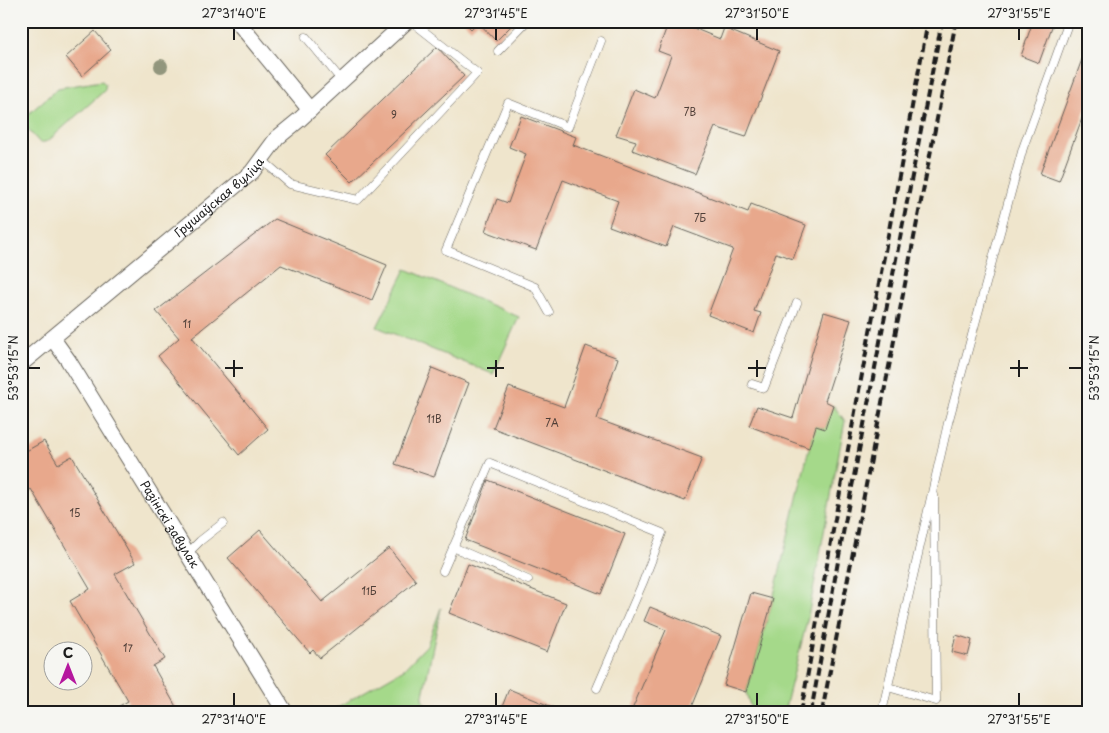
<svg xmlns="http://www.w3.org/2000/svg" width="1109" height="733" viewBox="0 0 1109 733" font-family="'Playpen Sans',sans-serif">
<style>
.green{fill:#a5d98a;stroke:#607a53}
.building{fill:#e8a88c}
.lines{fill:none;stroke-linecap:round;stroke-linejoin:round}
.service-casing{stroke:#66625a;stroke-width:9}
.minor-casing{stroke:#66625a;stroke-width:17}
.service{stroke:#fff;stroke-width:8}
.minor{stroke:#fff;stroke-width:15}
.rail{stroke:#1c1c1c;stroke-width:4;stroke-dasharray:8 4;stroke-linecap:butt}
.tree{fill:#92967d}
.ticks{fill:none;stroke:#1c1c1c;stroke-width:2}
.labels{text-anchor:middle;stroke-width:4;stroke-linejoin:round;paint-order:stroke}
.number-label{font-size:10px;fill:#4f3f38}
.street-label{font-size:12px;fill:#1c1c1c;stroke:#f6f6f2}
.neatline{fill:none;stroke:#1c1c1c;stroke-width:2}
.ticks-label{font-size:12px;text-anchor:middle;fill:#1c1c1c}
</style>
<rect width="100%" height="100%" fill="#f6f6f2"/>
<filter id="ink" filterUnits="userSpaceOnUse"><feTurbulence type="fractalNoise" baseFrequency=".02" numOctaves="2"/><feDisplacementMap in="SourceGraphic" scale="10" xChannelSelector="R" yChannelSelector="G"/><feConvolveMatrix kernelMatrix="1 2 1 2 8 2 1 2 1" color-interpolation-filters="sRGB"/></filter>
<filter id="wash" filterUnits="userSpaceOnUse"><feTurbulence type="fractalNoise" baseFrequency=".0096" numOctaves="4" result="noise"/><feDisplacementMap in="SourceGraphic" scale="20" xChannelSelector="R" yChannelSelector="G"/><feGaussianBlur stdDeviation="1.12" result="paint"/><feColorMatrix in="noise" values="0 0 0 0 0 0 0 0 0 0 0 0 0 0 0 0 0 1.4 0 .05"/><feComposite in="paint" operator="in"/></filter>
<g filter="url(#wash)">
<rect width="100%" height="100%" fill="#efe5cc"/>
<g class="green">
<path d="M102,81C106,84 106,86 104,91L48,141L40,143L24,125L23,122L25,117L58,88Z"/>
<polygon points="406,269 519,317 493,374 377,327"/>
<polygon points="833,405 845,421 808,617 784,712 752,712 746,692 773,599 809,448 816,426 825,429"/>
<polygon points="441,608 422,700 434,712 329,712 404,669 427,645"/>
</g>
<g id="blocks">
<g class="building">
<polygon points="136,21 149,21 142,27"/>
<polygon points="463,21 516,21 496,41 478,22 471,29"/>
<polygon points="669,21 694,21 691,27 720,39 724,28 779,51 746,137 715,127 695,174 632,150 636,141 616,135 634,89 655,98 671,56 658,51"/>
<polygon points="883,21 912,21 910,28"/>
<polygon points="1033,21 1054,21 1039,63 1021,56"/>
<polygon points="95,31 111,50 82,76 66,57"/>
<polygon points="1088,43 1088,102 1059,181 1040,174"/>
<polygon points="437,47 464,76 352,182 325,155"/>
<polygon points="521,116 576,137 573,145 748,212 751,204 806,225 793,259 776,253 754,311 761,313 754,333 708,315 733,249 674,227 666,247 609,226 618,201 563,180 536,250 485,231 497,199 508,203 526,154 509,147"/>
<polygon points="275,219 387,265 372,300 281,265 192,337 268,429 239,455 158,356 179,338 156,311"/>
<polygon points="824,312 851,320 825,401 833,405 825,429 816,426 809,448 749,426 757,406 793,418"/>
<polygon points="586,346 618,358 597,419 702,458 685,501 493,428 509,387 564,407"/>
<polygon points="432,368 469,383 434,477 395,464"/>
<polygon points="44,441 58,464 72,456 135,563 115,574 165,659 153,666 179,712 109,712 128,701 70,601 90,589 31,489 21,495 21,454"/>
<polygon points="488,480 625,534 601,594 465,540"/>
<polygon points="260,530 322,602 389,548 416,581 320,658 313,650 310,653 228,558"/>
<polygon points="468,564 566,603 547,652 449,613"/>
<polygon points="751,593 773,599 746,692 724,685"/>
<polygon points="650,607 721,636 690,712 631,712 666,630 644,621"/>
<polygon points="956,635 972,640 968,656 952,652"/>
<polygon points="509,689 564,712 500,712"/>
</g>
</g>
</g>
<g filter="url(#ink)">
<use href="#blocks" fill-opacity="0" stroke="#66625a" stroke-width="1"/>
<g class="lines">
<g class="service-casing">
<g id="service">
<polyline points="306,37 342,81"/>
<polyline points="498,51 527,21"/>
<polyline points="261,159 290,184 358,200 477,73 411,21"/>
<polyline points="549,312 535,287 446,250 508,103 568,127 601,41"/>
<polyline points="752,384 764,388 797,303"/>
<polyline points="453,547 528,580"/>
<polyline points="187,554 200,541 223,523"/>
<polyline points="443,571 490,463 662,533 643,582 597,688"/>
<polyline points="888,687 936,701 934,495"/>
<polyline points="882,712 948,423 1023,148 1069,21"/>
</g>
</g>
<g class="minor-casing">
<g id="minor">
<polyline points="237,21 310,110"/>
<path id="s1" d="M53,339L68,360L285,712"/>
<path id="s2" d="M21,364L252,172L277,138L299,120L407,21"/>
</g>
</g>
<use href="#service" class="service"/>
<use href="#minor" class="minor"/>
<g class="rail">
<polyline points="801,712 835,519 928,21"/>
<polyline points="811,712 844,528 942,21"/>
<polyline points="822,712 956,21"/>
</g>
</g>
<circle class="tree" cx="161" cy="66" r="7"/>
</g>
<path class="ticks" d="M234,28V40M496,28V40M757,28V40M1019,28V40M234,360V377M496,360V377M757,360V377M1019,360V377M28,368H40M225,368H243M487,368H504M748,368H766M1010,368H1028M1069,368H1082M234,693V706M496,693V706M757,693V706M1019,693V706"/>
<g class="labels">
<g class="number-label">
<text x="690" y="116">7В</text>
<text x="394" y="119">9</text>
<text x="700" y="222">7Б</text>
<text x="187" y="328">11</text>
<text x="434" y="423">11В</text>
<text x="552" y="427">7А</text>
<text x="75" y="517">15</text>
<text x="369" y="595">11Б</text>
<text x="128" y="652">17</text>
</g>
<g class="street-label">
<text dy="4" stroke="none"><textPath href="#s2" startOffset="259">Грушаўская вуліца</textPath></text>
<text dy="4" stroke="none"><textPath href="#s1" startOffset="219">Разінскі завулак</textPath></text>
</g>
</g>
<rect width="1109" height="733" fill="none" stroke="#f6f6f2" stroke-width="55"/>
<g transform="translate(68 666)"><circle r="24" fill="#f6f6f2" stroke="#9f9f9c"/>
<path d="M0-4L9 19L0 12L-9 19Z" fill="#b5179e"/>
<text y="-8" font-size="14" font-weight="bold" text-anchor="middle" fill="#1c1c1c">С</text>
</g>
<rect x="28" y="28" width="1054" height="678" class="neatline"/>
<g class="ticks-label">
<text x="234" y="18">27°31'40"E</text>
<text x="496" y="18">27°31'45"E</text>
<text x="757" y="18">27°31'50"E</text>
<text x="1019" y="18">27°31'55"E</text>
<text transform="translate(14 368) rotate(-90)" y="4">53°53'15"N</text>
<text transform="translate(1095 368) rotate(-90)" y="4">53°53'15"N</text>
<text x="234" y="724">27°31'40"E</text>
<text x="496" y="724">27°31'45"E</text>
<text x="757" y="724">27°31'50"E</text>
<text x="1019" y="724">27°31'55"E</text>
</g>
</svg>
